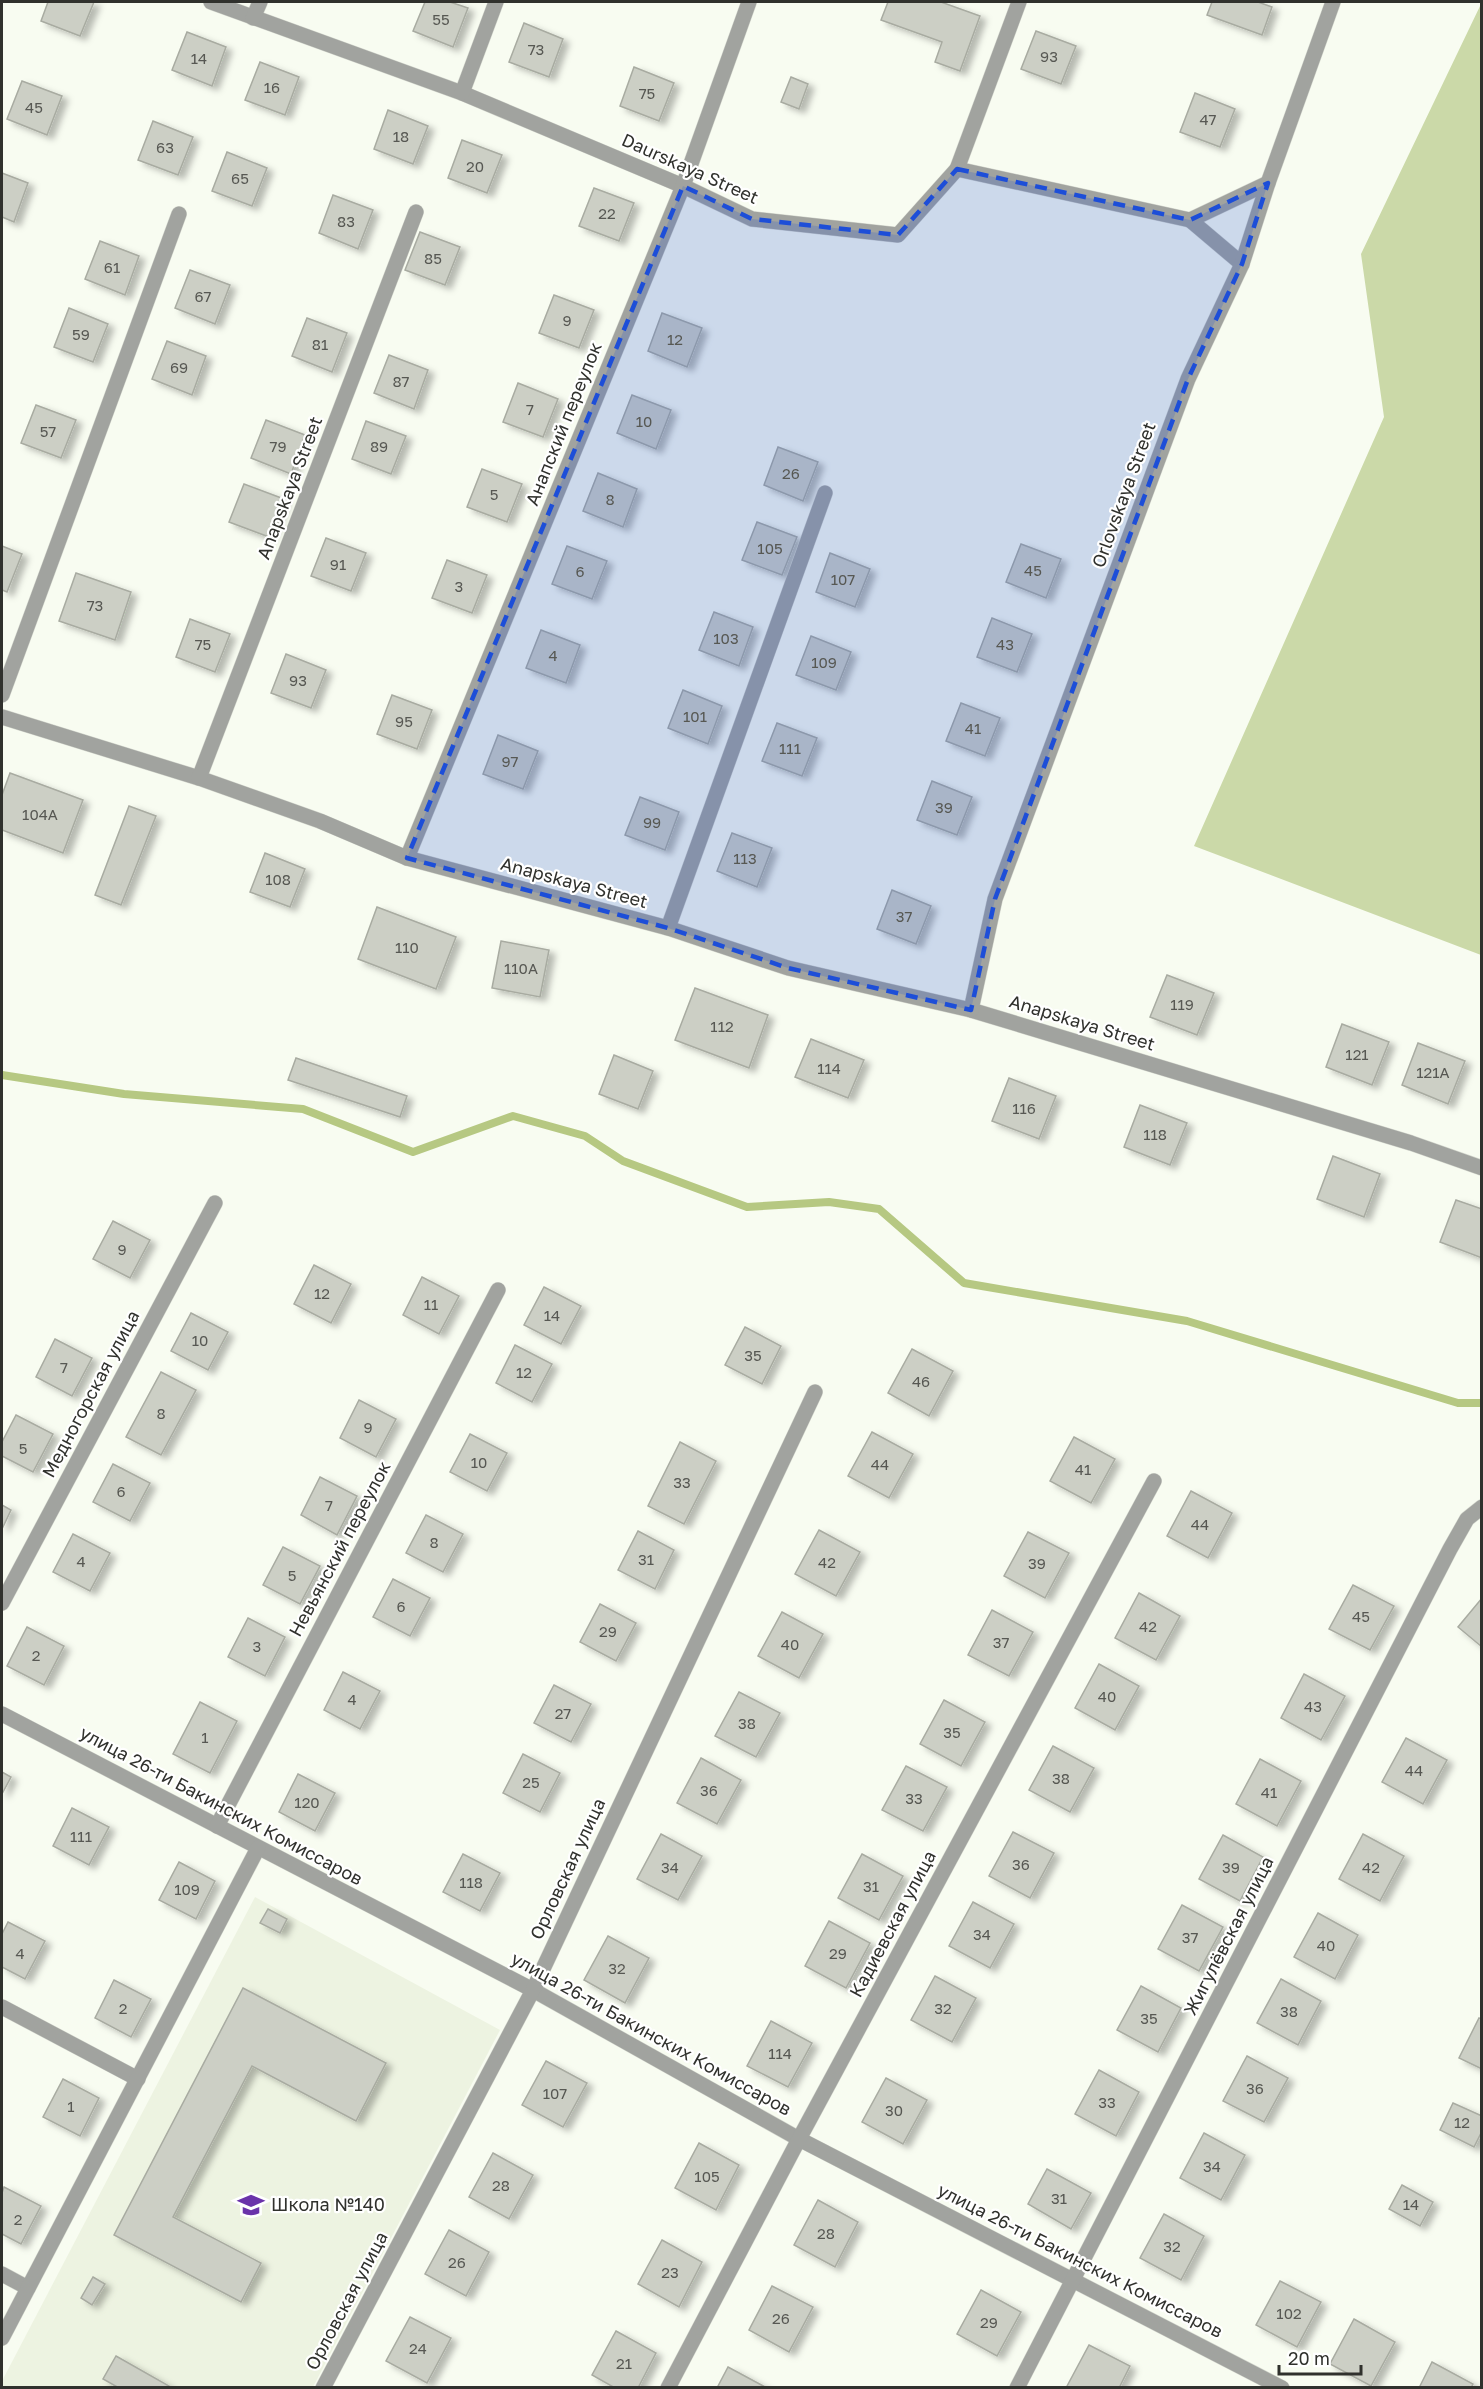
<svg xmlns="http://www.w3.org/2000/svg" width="1483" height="2389" viewBox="0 0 1483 2389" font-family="'Golos Text',sans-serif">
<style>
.built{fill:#edf3e1}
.green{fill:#cbd9a8}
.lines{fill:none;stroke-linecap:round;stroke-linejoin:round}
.stream{stroke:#b6c882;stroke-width:8}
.building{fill:#cccfc5;stroke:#a8aba1;stroke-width:1.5;filter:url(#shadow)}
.minor-casing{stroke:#d4d7ce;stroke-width:16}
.minor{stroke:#a1a39f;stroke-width:15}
.marked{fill:#1d4ed8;fill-opacity:0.2;stroke:#1d4ed8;stroke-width:4.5;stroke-dasharray:12 8;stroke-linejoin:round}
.labels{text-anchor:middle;stroke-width:4.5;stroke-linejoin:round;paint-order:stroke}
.number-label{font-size:15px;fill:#575853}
.street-label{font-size:18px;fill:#30312d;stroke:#fff}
.poi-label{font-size:18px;fill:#30312d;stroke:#fff;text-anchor:start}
</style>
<defs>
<filter id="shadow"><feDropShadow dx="6" dy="4" stdDeviation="3" flood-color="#0004"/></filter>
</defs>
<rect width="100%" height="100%" fill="#f8fcf1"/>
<polygon class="built" points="255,1897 500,2030 313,2387 2,2388 2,2381"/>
<polygon class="green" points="1481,4 1481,955 1194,846 1384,417 1361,254"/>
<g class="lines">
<polyline class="stream" points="2,1075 124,1094 303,1109 413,1152 513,1116 585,1136 623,1161 747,1207 829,1202 879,1209 964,1283 1187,1321 1458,1403 1482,1403"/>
</g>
<g class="building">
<polygon points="48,2 94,2 80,36 41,21"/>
<polygon points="425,2 450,2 468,8 453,47 413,31"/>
<polygon points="888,2 941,2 980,16 960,71 935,62 942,42 881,20"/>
<polygon points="1212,2 1258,2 1272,7 1262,35 1207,15"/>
<polygon points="524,23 563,39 549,77 509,62"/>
<polygon points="1036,31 1076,46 1061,84 1021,69"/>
<polygon points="187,32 226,47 212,86 172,70"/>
<polygon points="260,62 299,77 285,115 245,100"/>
<polygon points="634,67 674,83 659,121 620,106"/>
<polygon points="791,77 808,84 799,109 781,102"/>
<polygon points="22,81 62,96 47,135 7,119"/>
<polygon points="1195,93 1235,109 1220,147 1180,132"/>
<polygon points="388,110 428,126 413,164 374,149"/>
<polygon points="153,121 193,137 178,175 138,160"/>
<polygon points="462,140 502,155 487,193 448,178"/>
<polygon points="227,152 267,168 252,206 212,191"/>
<polygon points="2,173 28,183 14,222 2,217"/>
<polygon points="594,188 634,203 619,241 579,226"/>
<polygon points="333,195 373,210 358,249 319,233"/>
<polygon points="420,232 460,247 445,285 405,270"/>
<polygon points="100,241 139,256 125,295 85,279"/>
<polygon points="190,270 230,285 215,324 175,308"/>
<polygon points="554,295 594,310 579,348 539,333"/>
<polygon points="69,308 108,324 93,362 54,347"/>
<polygon points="662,313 702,328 687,367 648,351"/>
<polygon points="307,318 347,333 332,372 292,356"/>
<polygon points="167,341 206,356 192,395 152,379"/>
<polygon points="389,355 428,370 414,409 374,393"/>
<polygon points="518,383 558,399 543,437 503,422"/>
<polygon points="632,395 671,410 656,449 617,433"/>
<polygon points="36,405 76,420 61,458 21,443"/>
<polygon points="266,420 305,435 291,474 251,458"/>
<polygon points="366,421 406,436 391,474 352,459"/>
<polygon points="778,447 818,462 803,501 764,485"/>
<polygon points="482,469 522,484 507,522 467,507"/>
<polygon points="598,473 637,489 623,527 583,511"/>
<polygon points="244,484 284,499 269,537 229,522"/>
<polygon points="757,522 797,537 782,575 742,560"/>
<polygon points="326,538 366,553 351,591 311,576"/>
<polygon points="1021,544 1061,559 1046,598 1006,582"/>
<polygon points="2,546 22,554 7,592 2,590"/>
<polygon points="567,546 607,561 592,599 552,584"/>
<polygon points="830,553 870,569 855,607 816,592"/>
<polygon points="447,560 487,575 472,613 432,598"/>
<polygon points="76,573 131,592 115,640 59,621"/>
<polygon points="714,612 753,627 739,666 699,650"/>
<polygon points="992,618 1032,634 1017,672 977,657"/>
<polygon points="190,619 230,634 215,672 176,657"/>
<polygon points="541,630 580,645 566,683 526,668"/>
<polygon points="811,636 851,652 836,690 796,675"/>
<polygon points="286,654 326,670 311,708 271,693"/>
<polygon points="683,690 722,706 708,744 668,728"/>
<polygon points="392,695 432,710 417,749 377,734"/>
<polygon points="961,703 1000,718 985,756 946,741"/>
<polygon points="777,723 817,738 802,776 762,761"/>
<polygon points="498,735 538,751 523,789 483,774"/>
<polygon points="10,773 83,800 63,853 2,830 2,795"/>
<polygon points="932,781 972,797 957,835 917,820"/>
<polygon points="640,797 679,812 665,850 625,835"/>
<polygon points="129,806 156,816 121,905 95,895"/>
<polygon points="732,833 772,848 757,887 717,871"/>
<polygon points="265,853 305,869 290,907 250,892"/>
<polygon points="892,890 931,906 916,944 877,929"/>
<polygon points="377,907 456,937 436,989 358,959"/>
<polygon points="501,941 549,950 540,997 492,988"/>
<polygon points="1167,975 1214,993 1197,1035 1150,1017"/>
<polygon points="695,988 768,1015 749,1068 675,1040"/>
<polygon points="1342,1024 1389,1042 1372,1085 1326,1067"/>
<polygon points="811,1039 864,1060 848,1098 795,1077"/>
<polygon points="1418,1043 1465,1061 1448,1104 1402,1085"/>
<polygon points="614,1055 653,1071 638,1109 599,1094"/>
<polygon points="296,1058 407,1096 400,1117 288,1080"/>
<polygon points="1009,1078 1056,1096 1039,1139 992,1121"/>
<polygon points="1140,1105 1187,1123 1170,1165 1124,1147"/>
<polygon points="1333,1156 1380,1174 1364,1217 1317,1199"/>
<polygon points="1456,1200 1482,1209 1482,1258 1440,1242"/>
<polygon points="113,1221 150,1240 130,1278 93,1259"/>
<polygon points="314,1265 351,1284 331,1323 294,1304"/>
<polygon points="422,1277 459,1296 439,1334 403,1315"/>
<polygon points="544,1287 581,1306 561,1344 524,1325"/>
<polygon points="191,1313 228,1332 208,1370 171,1351"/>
<polygon points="745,1327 781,1346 762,1384 725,1365"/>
<polygon points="55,1339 92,1358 72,1396 36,1377"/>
<polygon points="515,1345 552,1364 532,1402 496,1383"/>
<polygon points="912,1349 953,1371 929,1416 888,1393"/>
<polygon points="161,1372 196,1390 161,1455 126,1437"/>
<polygon points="359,1400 396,1419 376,1457 340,1438"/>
<polygon points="16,1415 53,1434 33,1472 2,1456 2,1442"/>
<polygon points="872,1432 913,1454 889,1498 848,1476"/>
<polygon points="470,1434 507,1453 487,1491 450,1472"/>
<polygon points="1074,1437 1115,1459 1091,1503 1050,1481"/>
<polygon points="680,1442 716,1461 684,1524 648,1506"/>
<polygon points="113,1464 150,1483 130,1521 93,1502"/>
<polygon points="320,1477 357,1496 337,1535 301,1515"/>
<polygon points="1191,1491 1232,1513 1208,1558 1167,1536"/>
<polygon points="2,1505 11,1510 2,1529"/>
<polygon points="426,1515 463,1534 443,1572 406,1553"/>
<polygon points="819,1530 860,1552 836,1596 795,1574"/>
<polygon points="638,1531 674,1550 655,1589 618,1570"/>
<polygon points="1028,1532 1069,1553 1045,1598 1004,1576"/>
<polygon points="73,1534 110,1553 90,1591 53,1572"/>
<polygon points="283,1547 320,1566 300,1604 263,1585"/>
<polygon points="393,1579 430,1598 410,1636 373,1617"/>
<polygon points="1353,1585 1394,1606 1370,1650 1329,1629"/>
<polygon points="1139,1593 1180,1616 1156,1660 1115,1638"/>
<polygon points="1482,1598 1482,1647 1458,1627"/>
<polygon points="600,1604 636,1623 616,1661 580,1642"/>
<polygon points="992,1610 1033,1632 1009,1676 968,1655"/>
<polygon points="782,1612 823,1634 799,1678 758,1656"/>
<polygon points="248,1618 285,1637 265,1676 228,1657"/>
<polygon points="27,1627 64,1646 44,1685 7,1666"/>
<polygon points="1099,1664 1139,1686 1115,1730 1075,1708"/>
<polygon points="343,1672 380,1691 360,1729 324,1710"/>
<polygon points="1304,1674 1345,1696 1321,1740 1281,1718"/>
<polygon points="554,1685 591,1704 571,1742 534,1723"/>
<polygon points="739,1692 780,1713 756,1757 715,1736"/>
<polygon points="944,1700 985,1722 961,1766 920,1744"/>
<polygon points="200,1702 237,1721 210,1773 173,1754"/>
<polygon points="1406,1738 1447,1760 1423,1804 1382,1782"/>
<polygon points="1053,1746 1094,1768 1070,1812 1029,1790"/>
<polygon points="523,1754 560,1773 540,1812 503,1793"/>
<polygon points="701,1758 741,1780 717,1824 677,1803"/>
<polygon points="1260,1759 1301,1781 1277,1826 1236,1804"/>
<polygon points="906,1766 947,1787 923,1831 882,1810"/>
<polygon points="2,1772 11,1777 2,1794"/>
<polygon points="298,1774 335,1793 315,1831 279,1812"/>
<polygon points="72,1808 109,1827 89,1865 53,1846"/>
<polygon points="1013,1832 1054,1853 1030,1898 989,1876"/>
<polygon points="661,1834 702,1856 678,1900 637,1879"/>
<polygon points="1363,1834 1404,1856 1380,1901 1339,1879"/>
<polygon points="1223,1835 1263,1857 1240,1901 1199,1879"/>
<polygon points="463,1854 500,1873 480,1911 443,1892"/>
<polygon points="862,1854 903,1876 879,1920 838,1898"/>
<polygon points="179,1862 215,1881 196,1919 159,1900"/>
<polygon points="973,1902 1014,1924 990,1968 949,1946"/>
<polygon points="1182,1905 1223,1927 1199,1971 1158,1949"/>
<polygon points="268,1909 287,1919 280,1933 260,1923"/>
<polygon points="1318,1913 1358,1935 1335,1979 1294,1957"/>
<polygon points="829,1921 870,1943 846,1988 805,1966"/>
<polygon points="8,1922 45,1941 25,1979 2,1967 2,1934"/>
<polygon points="608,1936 649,1958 625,2003 584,1980"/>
<polygon points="935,1976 976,1998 952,2042 911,2020"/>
<polygon points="1281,1979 1321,2001 1298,2045 1257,2023"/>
<polygon points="114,1980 151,1999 131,2037 95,2018"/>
<polygon points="1141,1986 1181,2008 1158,2052 1117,2030"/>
<polygon points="243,1988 386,2063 356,2121 252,2066 173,2217 261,2263 241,2302 114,2235"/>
<polygon points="1479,2018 1482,2019 1482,2069 1459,2058"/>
<polygon points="771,2021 812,2043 788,2087 747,2066"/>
<polygon points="1247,2056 1288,2078 1264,2122 1223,2101"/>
<polygon points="546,2061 587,2083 563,2127 522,2105"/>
<polygon points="1099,2070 1139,2092 1116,2136 1075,2114"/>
<polygon points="886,2078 927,2100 903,2144 862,2122"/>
<polygon points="63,2079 99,2098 80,2136 43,2117"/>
<polygon points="1453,2103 1482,2116 1482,2131 1474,2147 1440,2130"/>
<polygon points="1204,2133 1245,2155 1221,2200 1180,2178"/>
<polygon points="699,2143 739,2165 716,2210 675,2188"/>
<polygon points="493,2153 533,2175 509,2219 469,2197"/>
<polygon points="1047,2169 1091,2193 1071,2229 1028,2204"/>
<polygon points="1402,2185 1433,2202 1420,2226 1389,2209"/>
<polygon points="4,2187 41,2206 21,2244 2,2234 2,2193"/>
<polygon points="818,2200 858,2222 835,2267 794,2245"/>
<polygon points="1164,2214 1204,2236 1181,2280 1140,2258"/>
<polygon points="449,2230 489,2252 466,2296 425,2274"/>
<polygon points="662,2240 702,2262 679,2307 638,2284"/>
<polygon points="93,2277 105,2284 92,2305 81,2298"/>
<polygon points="1280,2281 1321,2302 1297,2347 1256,2325"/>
<polygon points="772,2286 813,2307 789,2352 749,2330"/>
<polygon points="981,2290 1021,2312 997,2356 957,2334"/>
<polygon points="410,2317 451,2338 427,2383 386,2361"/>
<polygon points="1354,2319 1395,2342 1371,2386 1330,2364"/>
<polygon points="616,2331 656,2353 638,2388 615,2388 592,2375"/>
<polygon points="1089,2345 1130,2366 1119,2388 1066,2388"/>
<polygon points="116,2356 169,2386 168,2388 119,2388 103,2379"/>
<polygon points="1432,2362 1473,2384 1471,2388 1419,2388"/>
<polygon points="728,2367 767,2388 717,2388"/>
</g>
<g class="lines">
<g class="minor-casing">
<g id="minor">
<polyline points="211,2 462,93 683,186 752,219 898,235 957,169 1019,2"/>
<polyline points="253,18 260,2"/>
<polyline points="462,93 496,2"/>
<polyline points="957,169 1190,220 1268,183"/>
<polyline points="1190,220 1242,264"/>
<polyline points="2,695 179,214"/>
<polyline points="2,717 199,778 320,821 407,858 668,928 788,968 971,1010 1411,1143 1482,1168"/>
<polyline points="199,778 416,212"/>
<polyline points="407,858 683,186 749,2"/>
<polyline points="668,928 825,493"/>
<polyline points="971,1010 995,899 1188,379 1242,264 1268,183 1333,2"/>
<polyline points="2,1603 215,1203"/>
<polyline points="2,1714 533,1990 799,2139 1282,2388"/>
<polyline points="217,1826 498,1290"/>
<polyline points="2,2007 138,2079"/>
<polyline points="2,2274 28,2288"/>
<polyline points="2,2338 258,1848"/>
<polyline points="323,2388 533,1990 815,1392"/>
<polyline points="668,2388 799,2139 1154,1481"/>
<polyline points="1017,2388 1450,1549 1467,1519 1482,1507"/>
</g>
</g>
<use href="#minor" class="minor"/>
</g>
<path class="marked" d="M957,169L1190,220L1268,183L1242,264L1188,379L995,899L971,1010L788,968L668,928L407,858L683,186L752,219L898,235Z"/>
<defs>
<g id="school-bare" transform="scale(2.07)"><path d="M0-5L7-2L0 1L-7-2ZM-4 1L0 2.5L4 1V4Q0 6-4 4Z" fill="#6a33aa" stroke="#fff" stroke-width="2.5" paint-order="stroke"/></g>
</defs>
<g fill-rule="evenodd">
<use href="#school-bare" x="251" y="2205"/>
</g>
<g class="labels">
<g class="number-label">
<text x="441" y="25">55</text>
<text x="536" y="55">73</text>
<text x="1049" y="62">93</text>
<text x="199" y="64">14</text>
<text x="272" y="93">16</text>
<text x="647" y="99">75</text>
<text x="34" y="113">45</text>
<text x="1208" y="125">47</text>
<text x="401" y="142">18</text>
<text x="165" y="153">63</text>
<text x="475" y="172">20</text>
<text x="240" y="184">65</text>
<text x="607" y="219">22</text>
<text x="346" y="227">83</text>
<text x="433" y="264">85</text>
<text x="112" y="273">61</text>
<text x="203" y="302">67</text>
<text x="567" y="326">9</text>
<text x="81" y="340">59</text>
<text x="675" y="345">12</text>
<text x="320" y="350">81</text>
<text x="179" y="373">69</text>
<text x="401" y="387">87</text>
<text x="530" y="415">7</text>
<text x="644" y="427">10</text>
<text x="48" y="437">57</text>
<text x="278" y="452">79</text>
<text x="379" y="452">89</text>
<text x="791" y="479">26</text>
<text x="494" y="500">5</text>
<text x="610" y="505">8</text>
<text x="770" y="554">105</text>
<text x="338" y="570">91</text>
<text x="1033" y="576">45</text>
<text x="580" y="577">6</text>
<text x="843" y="585">107</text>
<text x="459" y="592">3</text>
<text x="95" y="611">73</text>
<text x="726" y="644">103</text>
<text x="203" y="650">75</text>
<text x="1005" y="650">43</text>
<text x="553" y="661">4</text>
<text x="824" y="668">109</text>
<text x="298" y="686">93</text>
<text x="695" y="722">101</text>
<text x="404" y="727">95</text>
<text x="973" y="734">41</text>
<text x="790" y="754">111</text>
<text x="510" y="767">97</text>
<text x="944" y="813">39</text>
<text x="40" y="820">104А</text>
<text x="652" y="828">99</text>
<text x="745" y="864">113</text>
<text x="278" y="885">108</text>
<text x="904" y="922">37</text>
<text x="407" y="953">110</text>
<text x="521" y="974">110А</text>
<text x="1182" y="1010">119</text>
<text x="722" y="1032">112</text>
<text x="1357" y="1060">121</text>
<text x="829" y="1074">114</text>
<text x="1433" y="1078">121А</text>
<text x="1024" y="1114">116</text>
<text x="1155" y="1140">118</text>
<text x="122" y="1255">9</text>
<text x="322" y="1299">12</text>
<text x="431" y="1310">11</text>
<text x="552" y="1321">14</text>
<text x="200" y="1346">10</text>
<text x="753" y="1361">35</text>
<text x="64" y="1373">7</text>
<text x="524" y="1378">12</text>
<text x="921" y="1387">46</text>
<text x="161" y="1419">8</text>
<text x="368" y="1433">9</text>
<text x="23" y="1454">5</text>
<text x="479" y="1468">10</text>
<text x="880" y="1470">44</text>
<text x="1083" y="1475">41</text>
<text x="682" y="1488">33</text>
<text x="121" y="1497">6</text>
<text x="329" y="1511">7</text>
<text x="1200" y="1530">44</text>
<text x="434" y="1548">8</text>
<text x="646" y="1565">31</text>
<text x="81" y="1567">4</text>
<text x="827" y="1568">42</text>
<text x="1037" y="1569">39</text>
<text x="292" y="1581">5</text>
<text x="401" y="1612">6</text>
<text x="1361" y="1622">45</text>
<text x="1148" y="1632">42</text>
<text x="608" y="1637">29</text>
<text x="1001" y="1648">37</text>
<text x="790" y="1650">40</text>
<text x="257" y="1652">3</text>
<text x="36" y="1661">2</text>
<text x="1107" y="1702">40</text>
<text x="352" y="1705">4</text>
<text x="1313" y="1712">43</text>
<text x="563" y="1719">27</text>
<text x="747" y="1729">38</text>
<text x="952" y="1738">35</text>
<text x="205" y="1743">1</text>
<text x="1414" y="1776">44</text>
<text x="1061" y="1784">38</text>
<text x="531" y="1788">25</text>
<text x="709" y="1796">36</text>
<text x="1269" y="1798">41</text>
<text x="914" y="1804">33</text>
<text x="307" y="1808">120</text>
<text x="81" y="1842">111</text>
<text x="1021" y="1870">36</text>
<text x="670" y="1873">34</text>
<text x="1231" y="1873">39</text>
<text x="1371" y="1873">42</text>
<text x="471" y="1888">118</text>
<text x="871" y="1892">31</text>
<text x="187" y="1895">109</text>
<text x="982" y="1940">34</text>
<text x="1190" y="1943">37</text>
<text x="1326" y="1951">40</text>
<text x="20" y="1959">4</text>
<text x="838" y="1959">29</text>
<text x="617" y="1974">32</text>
<text x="123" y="2014">2</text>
<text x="943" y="2014">32</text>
<text x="1289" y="2017">38</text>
<text x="1149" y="2024">35</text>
<text x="780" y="2059">114</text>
<text x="1255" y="2094">36</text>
<text x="555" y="2099">107</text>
<text x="1107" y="2108">33</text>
<text x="71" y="2112">1</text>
<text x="894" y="2116">30</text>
<text x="1462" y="2128">12</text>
<text x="1212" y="2172">34</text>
<text x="707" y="2182">105</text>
<text x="501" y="2191">28</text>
<text x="1059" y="2204">31</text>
<text x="1411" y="2210">14</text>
<text x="18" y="2225">2</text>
<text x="826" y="2239">28</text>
<text x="1172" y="2252">32</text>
<text x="457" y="2268">26</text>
<text x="670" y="2278">23</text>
<text x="1289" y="2319">102</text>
<text x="781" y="2324">26</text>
<text x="989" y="2328">29</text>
<text x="418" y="2354">24</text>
<text x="624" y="2369">21</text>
</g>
<g class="street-label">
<text transform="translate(690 169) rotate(24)" y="6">Daurskaya Street</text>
<text transform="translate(564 424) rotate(-68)" y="6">Анапский переулок</text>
<text transform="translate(290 488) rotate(-69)" y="6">Anapskaya Street</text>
<text transform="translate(1124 495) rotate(-70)" y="6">Orlovskaya Street</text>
<text transform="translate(574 883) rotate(15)" y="6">Anapskaya Street</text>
<text transform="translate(1082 1023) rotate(17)" y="6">Anapskaya Street</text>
<text transform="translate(91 1394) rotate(-62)" y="6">Медногорская улица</text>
<text transform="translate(340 1549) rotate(-62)" y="6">Невьянский переулок</text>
<text transform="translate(221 1806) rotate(28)" y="6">улица 26-ти Бакинских Комиссаров</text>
<text transform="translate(568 1869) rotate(-65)" y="6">Орловская улица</text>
<text transform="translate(893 1924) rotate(-62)" y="6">Кадиевская улица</text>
<text transform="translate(1229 1936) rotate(-63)" y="6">Жигулёвская улица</text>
<text transform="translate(651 2034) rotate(29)" y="6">улица 26-ти Бакинских Комиссаров</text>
<text transform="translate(1080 2261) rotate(27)" y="6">улица 26-ти Бакинских Комиссаров</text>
<text transform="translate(347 2301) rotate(-62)" y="6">Орловская улица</text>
</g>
<g class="poi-label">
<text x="271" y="2211">Школа №140</text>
</g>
</g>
<rect width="1483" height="2389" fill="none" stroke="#30312d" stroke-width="6"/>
<path d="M1279 2365v9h82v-9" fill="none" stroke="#30312d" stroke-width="3"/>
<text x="1288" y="2365" font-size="18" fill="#30312d" stroke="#ffffff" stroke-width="4.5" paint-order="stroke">20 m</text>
</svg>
